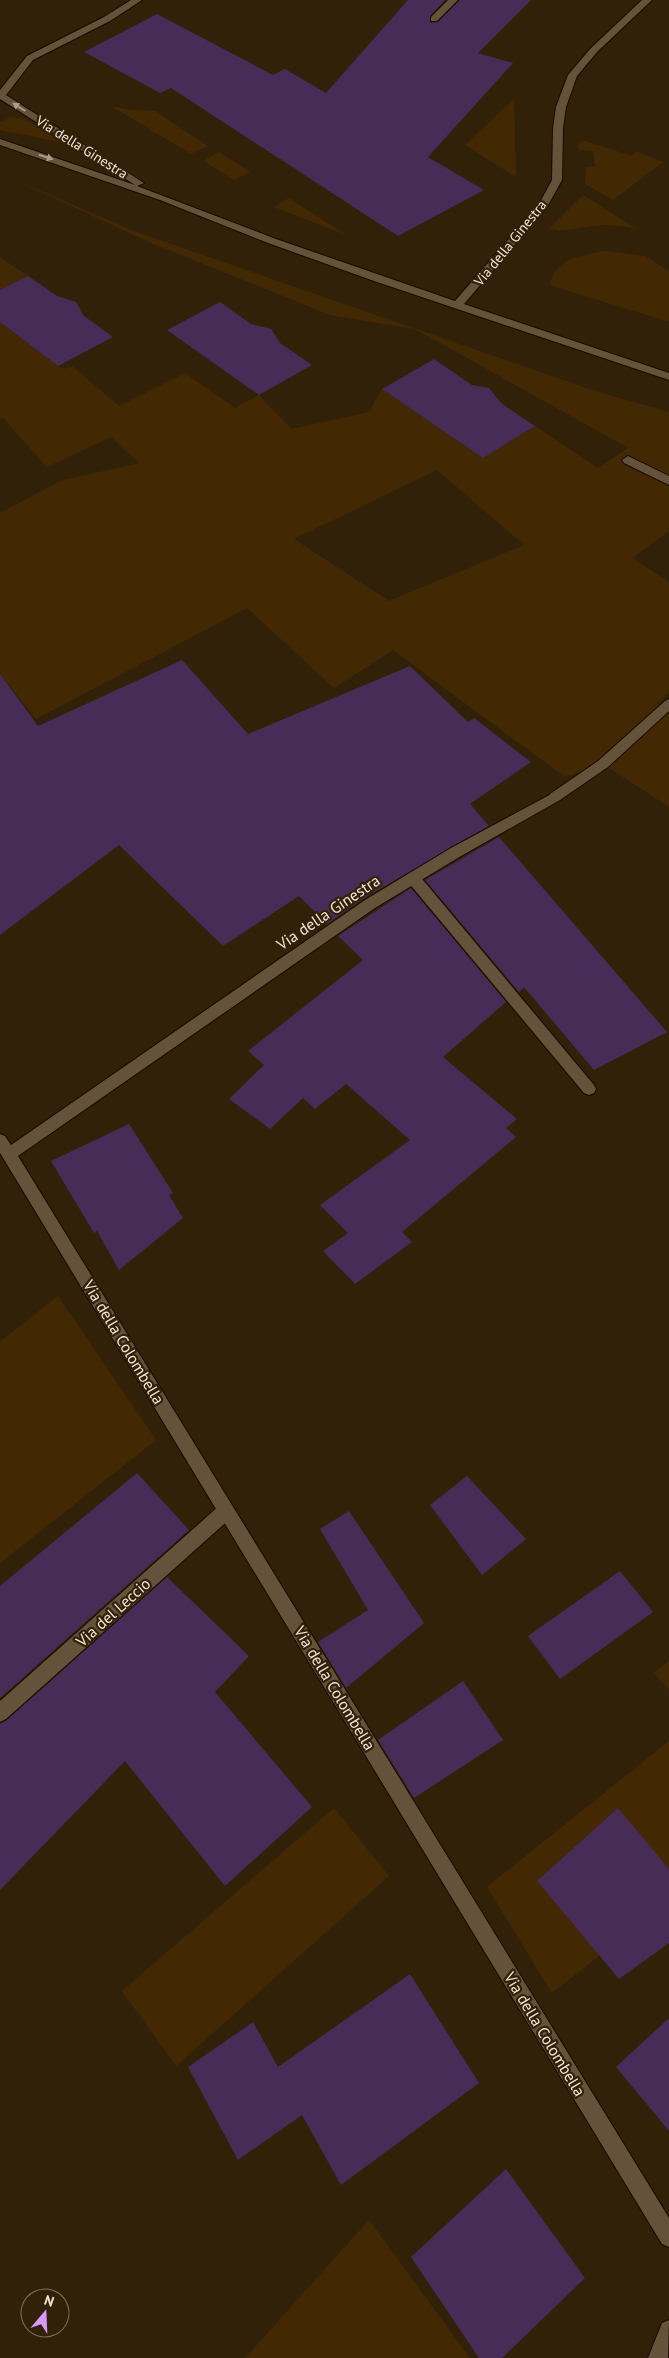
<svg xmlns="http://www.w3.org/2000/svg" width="669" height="2358" viewBox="0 0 669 2358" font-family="'PT Sans',sans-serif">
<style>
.green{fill:#422903;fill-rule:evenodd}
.building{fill:#462c56}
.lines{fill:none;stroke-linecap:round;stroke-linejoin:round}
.service-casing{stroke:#190900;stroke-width:2}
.minor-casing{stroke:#190900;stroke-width:2}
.service{fill:#65523a;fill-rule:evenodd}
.minor{fill:#65523a;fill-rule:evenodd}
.oneway{fill:#ab9c89}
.labels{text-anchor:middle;stroke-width:4.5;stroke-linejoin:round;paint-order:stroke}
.far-street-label{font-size:14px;fill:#f1e6d8;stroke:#322109}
.street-label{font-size:16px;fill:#f1e6d8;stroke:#322109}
</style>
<rect width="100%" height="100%" fill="#322109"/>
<g class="green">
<polygon points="514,99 516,177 465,145"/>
<polygon points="111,106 131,110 155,111 208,146 191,154"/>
<polygon points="11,117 24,119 65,143 0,130 0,122"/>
<polygon points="585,141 632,156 636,151 663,162 613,200 585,184 586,167 595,167 593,151 580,150 578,146 580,142"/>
<polygon points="219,152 250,172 234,180 203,161"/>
<path d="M11,178L131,230L595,391L669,412V531L632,558L669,582V692L657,704L669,715V807L603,764L565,777L393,650L334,688L247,608L36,719L0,674V513L60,481L139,463L111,437L47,467L3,418L0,419V322L58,366L64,369L72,366L119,406L185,373L235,408L259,395L292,429L369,412L382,389L483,458L535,426L598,468L628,448L415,329L330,315L149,242ZM437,470L524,545L389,601L294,539Z"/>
<path d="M583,195L637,229C619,225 603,224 585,227C571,229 563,232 549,229Z"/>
<polygon points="289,198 346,235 274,207"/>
<path d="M604,251L645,256L669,271V322L550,285C554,259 582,255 604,251Z"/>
<polygon points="0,257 28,276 0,290"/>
<polygon points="58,1296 156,1440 0,1563 0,1342"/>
<polygon points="669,1661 669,1690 654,1673"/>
<polygon points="669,1741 669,1901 552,1993 487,1887"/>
<polygon points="334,1808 389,1876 176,2066 122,1991"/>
<polygon points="369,2220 470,2358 245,2358"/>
</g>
<g class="building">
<polygon points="408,0 445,0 430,16 431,23 438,22 460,0 531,0 478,53 513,63 428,157 484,190 398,236 171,88 160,93 84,52 157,14 273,75 285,69 326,93"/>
<polygon points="28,276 57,296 76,302 84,316 113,337 58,366 0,322 0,290"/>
<polygon points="220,302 251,324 271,329 280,343 312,365 259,395 167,330"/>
<polygon points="434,359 472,385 489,388 502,404 535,426 483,458 382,389"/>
<polygon points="182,660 248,734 410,666 468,722 474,718 531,762 470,804 489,826 364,898 327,924 299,896 223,946 119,845 0,935 0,674 38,726"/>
<polygon points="499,837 667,1032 594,1070 524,987 519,992 425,880"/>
<polygon points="411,888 506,1002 443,1057 517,1119 506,1128 516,1137 402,1232 412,1242 355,1284 323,1251 348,1233 320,1205 410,1140 346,1084 315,1109 303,1098 270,1129 229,1099 264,1065 248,1051 363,960 338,936"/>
<polygon points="129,1124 173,1193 169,1195 183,1218 119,1270 97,1231 94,1233 51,1161"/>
<polygon points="137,1473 189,1530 0,1698 0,1586"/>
<polygon points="467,1476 526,1539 482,1575 430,1505"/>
<polygon points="349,1511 424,1623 346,1688 318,1642 368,1610 320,1529"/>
<polygon points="620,1571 653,1612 560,1679 528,1636"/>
<polygon points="167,1577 249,1656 215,1692 312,1807 225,1886 125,1761 0,1890 0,1724 7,1720"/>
<polygon points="463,1681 503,1740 414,1798 378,1740"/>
<polygon points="618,1808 669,1869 669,1943 619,1979 537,1881"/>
<polygon points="410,1974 479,2083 341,2185 302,2115 238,2160 188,2067 253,2022 278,2067"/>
<polygon points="669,2018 669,2131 616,2067"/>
<polygon points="506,2169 585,2278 502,2358 479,2358 411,2257"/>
</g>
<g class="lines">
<g class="service-casing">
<g id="service">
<polygon points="448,0 458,0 437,21 431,21 431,17"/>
<polygon points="628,456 669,476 669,485 624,463 622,460"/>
<polygon points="669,699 669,711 608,767 560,800 550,800 548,797 550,794 598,761 665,701"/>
<polygon points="413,873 418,874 594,1085 596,1089 594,1093 589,1095 584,1093 408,882 406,878"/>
<polygon points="226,1503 232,1505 234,1511 232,1517 6,1719 0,1722 0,1701 220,1505"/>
</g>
</g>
<g class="minor-casing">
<g id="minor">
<polygon points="131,0 142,0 110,21 33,60 6,95 144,183 137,186 276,239 455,301 539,204 552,180 553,128 556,107 568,75 591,48 642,0 652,0 597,52 577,76 566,107 563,128 562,180 547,207 464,304 669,373 669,380 374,281 268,243 160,200 0,145 0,139 135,185 0,99 0,90 27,56 104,17"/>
<polygon points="555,792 562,797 560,800 461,856 375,908 18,1156 669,2218 669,2247 662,2244 0,1153 0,1134 5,1136 11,1145 365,900 451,848"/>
<polygon points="669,2320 668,2358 648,2358 662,2323"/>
</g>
</g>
<use href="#service" class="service"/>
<use href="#minor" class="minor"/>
</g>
<defs><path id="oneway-solid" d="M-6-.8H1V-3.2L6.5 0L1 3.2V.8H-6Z" transform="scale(1.25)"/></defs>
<g class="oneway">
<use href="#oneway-solid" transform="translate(19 107) rotate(-148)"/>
<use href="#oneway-solid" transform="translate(46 157) rotate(18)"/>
</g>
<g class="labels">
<g class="far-street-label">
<text transform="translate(82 147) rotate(32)" y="5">Via della Ginestra</text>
<text transform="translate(510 243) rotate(-51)" y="5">Via della Ginestra</text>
</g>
<g class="street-label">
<text transform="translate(328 912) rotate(-34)" y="6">Via della Ginestra</text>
<text transform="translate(124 1342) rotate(59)" y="6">Via della Colombella</text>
<text transform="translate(113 1612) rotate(-42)" y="6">Via del Leccio</text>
<text transform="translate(335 1688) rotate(59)" y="6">Via della Colombella</text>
<text transform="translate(545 2034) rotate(59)" y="6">Via della Colombella</text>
</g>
</g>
<g transform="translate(45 2313) rotate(19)"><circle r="24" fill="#322109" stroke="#7e705c"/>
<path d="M0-4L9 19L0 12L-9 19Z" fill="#d69bfa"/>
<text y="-8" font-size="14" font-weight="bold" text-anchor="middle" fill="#f1e6d8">N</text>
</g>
</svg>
